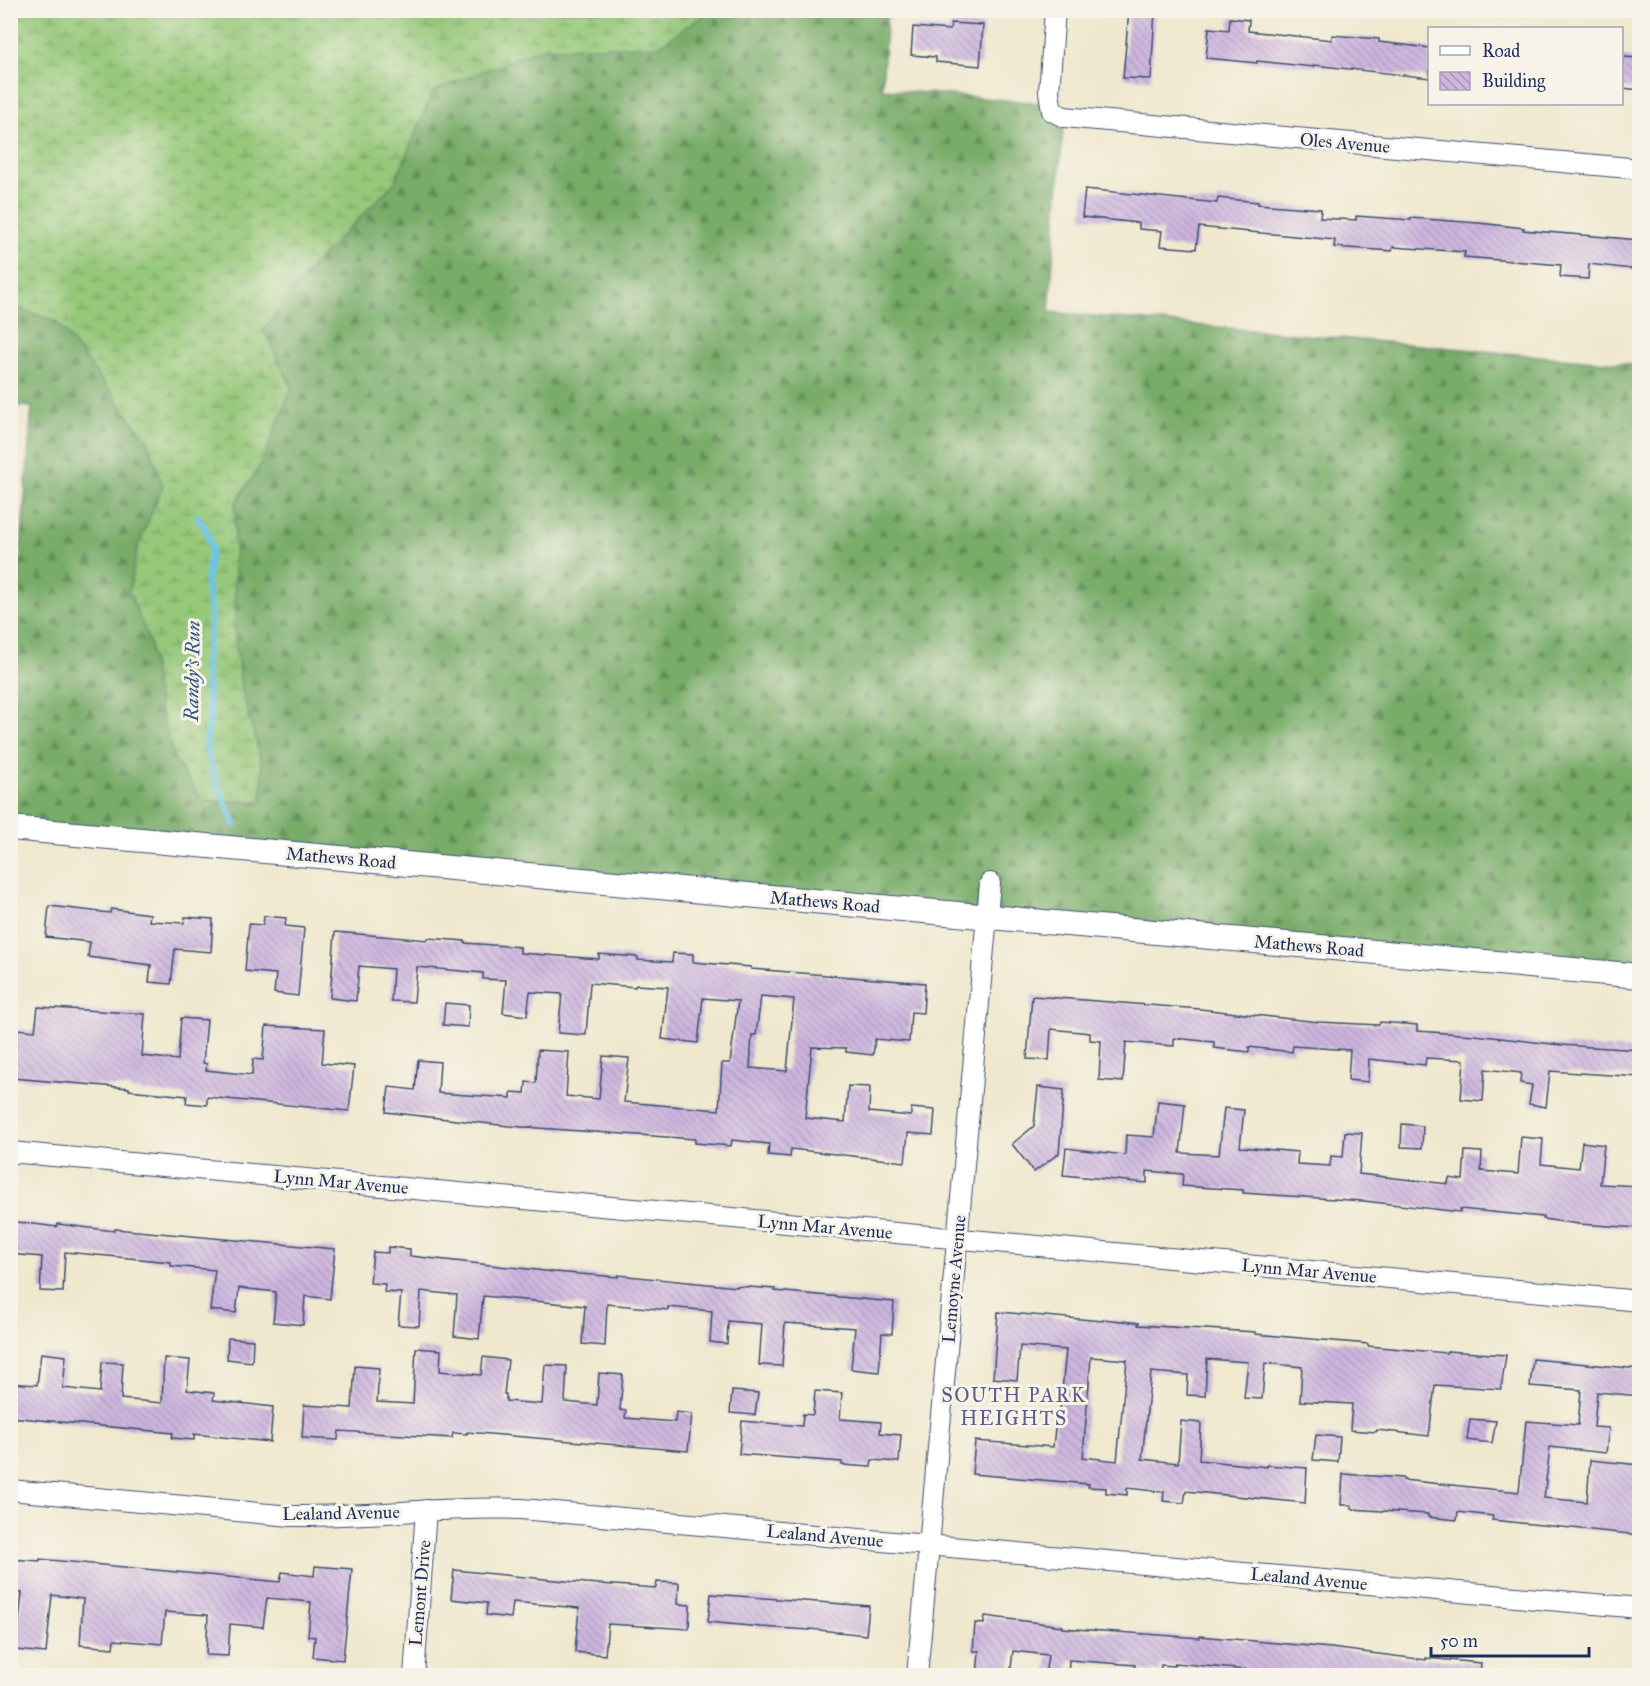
<svg xmlns="http://www.w3.org/2000/svg" width="1650" height="1686" viewBox="0 0 1650 1686" font-family="'IM FELL Great Primer',serif">
<style>
.forest{fill:url(#forest-firs);stroke:#4a6e64;stroke-width:1.5}
.wetland{fill:url(#wetland-marsh);stroke:#587c6c;stroke-width:1.5}
.lines{fill:none;stroke-linecap:round;stroke-linejoin:round}
.stream{stroke:#69c4e7;stroke-width:6}
.building{fill:url(#building-back-hatch);fill-rule:evenodd}
.minor-casing{stroke:#3b4b6f;stroke-width:22}
.tertiary-casing{stroke:#3b4b6f;stroke-width:26}
.minor{stroke:#fff;stroke-width:20}
.tertiary{stroke:#fff;stroke-width:24}
.labels{text-anchor:middle;stroke-width:6;stroke-linejoin:round;paint-order:stroke}
.street-label{font-size:18px;fill:#1b2f5e;stroke:#f7f3e8}
.water-label{font-size:20px;font-style:italic;fill:#2e5480;stroke:#f7f3e8}
.neighbourhood-label{font-size:20px;letter-spacing:1.5px;fill:#5a5e8b;stroke:#f7f3e8}
</style>
<defs>
<pattern id="forest-firs" width="22" height="20" patternUnits="userSpaceOnUse" patternTransform="scale(1.5)"><rect width="22" height="20" fill="#78ac69"/><path d="M5 1l3.5 6h-7zM16 11l3.5 6h-7z" fill="#628c5a"/></pattern>
<pattern id="wetland-marsh" width="20" height="14" patternUnits="userSpaceOnUse" patternTransform="scale(1.5)"><rect width="20" height="14" fill="#95c879"/><path d="M1 5h8M5 5V1M11 12h8M15 12V8" fill="none" stroke="#79a366"/></pattern>
<pattern id="building-back-hatch" width="6" height="6" patternUnits="userSpaceOnUse" patternTransform="scale(1.5)"><rect width="6" height="6" fill="#ceb6df"/><path d="M-1 5l2 2M0 0l6 6M5-1l2 2" fill="none" stroke="#a694b8"/></pattern>
</defs>
<rect width="100%" height="100%" fill="#f7f3e8"/>
<filter id="ink" filterUnits="userSpaceOnUse"><feTurbulence type="fractalNoise" baseFrequency=".0167" numOctaves="2"/><feDisplacementMap in="SourceGraphic" scale="12" xChannelSelector="R" yChannelSelector="G"/><feConvolveMatrix kernelMatrix="1 2 1 2 8 2 1 2 1" color-interpolation-filters="sRGB"/></filter>
<filter id="wash" filterUnits="userSpaceOnUse"><feTurbulence type="fractalNoise" baseFrequency=".008" numOctaves="4" result="noise"/><feDisplacementMap in="SourceGraphic" scale="24" xChannelSelector="R" yChannelSelector="G"/><feGaussianBlur stdDeviation="1.35" result="paint"/><feColorMatrix in="noise" values="0 0 0 0 0 0 0 0 0 0 0 0 0 0 0 0 0 1.4 0 .05"/><feComposite in="paint" operator="in"/></filter>
<g filter="url(#wash)">
<rect width="100%" height="100%" fill="#efe8ce"/>
<polygon class="forest" points="10,11 887,11 882,89 1050,104 1064,117 1049,312 1639,365 1639,976 11,828 11,678 32,407 11,405"/>
<polygon class="wetland" points="11,10 702,11 702,16 658,46 542,48 433,91 395,182 313,265 264,330 292,388 261,464 235,504 235,641 241,686 262,765 262,802 202,800 175,760 158,702 150,644 129,591 138,546 163,486 148,441 56,321 11,306"/>
<g class="lines">
<polyline class="stream" points="197,516 208,533 211,547 207,583 211,620 205,668 210,712 206,746 213,774 235,825"/>
</g>
<g id="blocks">
<g class="building">
<polygon points="1129,10 1155,10 1151,79 1123,78"/>
<polygon points="1230,18 1249,20 1248,31 1332,40 1332,35 1379,39 1379,42 1430,48 1430,78 1314,65 1314,67 1257,61 1257,63 1206,58 1209,28 1229,30"/>
<polygon points="951,23 983,25 980,66 936,62 936,57 911,55 913,27 950,30"/>
<polygon points="1622,57 1640,58 1640,90 1622,88"/>
<polygon points="1085,189 1217,203 1218,198 1258,202 1258,204 1321,209 1320,218 1356,220 1356,216 1411,220 1411,218 1478,223 1524,228 1523,230 1640,240 1640,270 1589,264 1588,279 1560,277 1561,265 1464,257 1465,252 1393,247 1392,251 1334,247 1335,240 1199,227 1196,249 1160,246 1162,231 1139,229 1139,223 1082,217"/>
<polygon points="49,906 110,913 111,909 150,914 149,921 184,923 185,917 213,919 211,952 175,949 171,984 149,982 151,965 88,957 90,942 46,937"/>
<polygon points="264,916 286,918 285,926 304,928 298,996 274,993 276,974 245,971 249,924 263,925"/>
<path d="M335,932L428,940V938L465,941V943L520,947V953L599,959V954L638,957V960L672,962L673,953L693,954V962L751,967V969L925,983L923,1013L911,1012L909,1042L875,1039L873,1055L846,1052V1048L812,1047L805,1118L845,1122L848,1086L870,1087L869,1112L911,1116V1108L935,1110L933,1135L908,1133L905,1162L791,1149L790,1157L768,1155L769,1144L732,1140L731,1146L695,1143V1139L509,1126L386,1112L389,1087L415,1090L418,1060L440,1062L438,1093L511,1098V1092L525,1093L526,1082L536,1083L538,1050L569,1052L566,1096L599,1099L603,1056L629,1058L624,1102L719,1110L722,1063H730L738,1001L703,998L698,1043L662,1039L668,987L636,985L635,987L590,983L586,1035L558,1033L562,994L530,992L527,1016L503,1013L506,980L483,979V973L417,967L414,1002L391,1001L393,969L359,966L356,1001L330,998ZM761,996L794,999L787,1071L750,1068L752,1035H756Z"/>
<polygon points="1032,996 1200,1009 1319,1022 1379,1025 1380,1022 1417,1025 1417,1031 1475,1035 1561,1045 1640,1050 1640,1077 1550,1071 1546,1107 1529,1104 1532,1085 1520,1083 1521,1073 1485,1069 1483,1101 1461,1099 1464,1060 1426,1058 1425,1065 1369,1059 1368,1082 1348,1080 1350,1050 1293,1046 1292,1052 1249,1047 1249,1052 1214,1048 1214,1042 1174,1038 1174,1046 1126,1042 1123,1082 1099,1080 1101,1041 1090,1040 1090,1033 1051,1029 1049,1060 1027,1059"/>
<polygon points="445,1003 469,1005 468,1027 443,1025"/>
<polygon points="38,1007 145,1014 142,1056 178,1060 181,1018 207,1020 203,1063 207,1064 206,1070 252,1075 253,1059 263,1060 266,1026 325,1029 322,1063 354,1066 349,1111 207,1097 207,1105 186,1103 187,1096 129,1090 129,1088 12,1078 18,1029 35,1031"/>
<polygon points="1038,1087 1064,1090 1059,1153 1034,1172 1012,1144 1034,1126"/>
<polygon points="1158,1101 1185,1104 1180,1153 1219,1155 1224,1108 1244,1110 1240,1147 1298,1152 1297,1164 1330,1166 1331,1156 1343,1157 1345,1132 1362,1133 1359,1174 1448,1184 1449,1178 1463,1180 1465,1151 1482,1152 1481,1171 1518,1174 1521,1137 1543,1139 1541,1164 1579,1168 1582,1142 1604,1145 1600,1184 1640,1186 1640,1228 1579,1224 1543,1219 1543,1217 1460,1209 1460,1212 1364,1201 1243,1193 1243,1190 1182,1186 1183,1174 1147,1171 1147,1183 1063,1175 1066,1148 1125,1155 1126,1135 1154,1137"/>
<polygon points="1402,1124 1423,1126 1422,1148 1401,1147"/>
<polygon points="10,1221 57,1227 58,1224 114,1231 115,1229 335,1249 330,1299 305,1296 303,1325 273,1322 276,1292 239,1288 236,1313 210,1310 215,1270 171,1266 171,1262 65,1252 63,1292 40,1291 42,1257 10,1254"/>
<polygon points="388,1247 410,1249 410,1256 554,1272 618,1277 618,1275 737,1287 737,1286 775,1289 775,1291 894,1302 892,1334 882,1333 879,1372 851,1369 855,1328 785,1323 782,1366 759,1365 762,1324 728,1321 727,1344 710,1342 712,1311 668,1307 668,1310 607,1304 605,1346 582,1344 585,1306 483,1296 479,1339 454,1336 457,1295 421,1291 419,1326 398,1325 401,1293 384,1292 385,1284 370,1283 373,1252 388,1253"/>
<path d="M998,1312L1103,1321V1319L1139,1323L1138,1325L1255,1332V1334L1368,1344V1346L1446,1353L1447,1351L1506,1355L1501,1389L1435,1385L1429,1436L1377,1430L1376,1432L1350,1430L1352,1404L1300,1401L1302,1367L1265,1363L1262,1399L1244,1398L1248,1362L1207,1359L1205,1396L1187,1395L1188,1375L1151,1372L1142,1459L1178,1463L1181,1421L1201,1423L1199,1460L1267,1467V1465L1307,1468L1305,1503L1186,1491L1184,1503L1163,1501L1164,1492L1127,1488V1495L1106,1493V1488L1088,1487L1089,1484L972,1474L975,1441L1053,1447L1057,1410L1060,1411L1066,1350L1020,1346L1017,1380L993,1378ZM1091,1357L1127,1360L1117,1461L1083,1457Z"/>
<polygon points="228,1338 253,1340 252,1362 227,1359"/>
<polygon points="416,1348 441,1350 440,1371 481,1375 483,1357 508,1360 504,1394 506,1394 506,1401 542,1404 545,1365 567,1366 565,1402 597,1405 599,1373 623,1375 620,1410 626,1411 625,1418 675,1422 676,1412 692,1414 688,1451 467,1432 467,1434 453,1433 452,1438 339,1431 338,1440 302,1438 304,1405 352,1408 355,1366 379,1368 377,1402 413,1404"/>
<polygon points="41,1353 66,1356 63,1388 100,1392 102,1362 123,1363 121,1399 162,1403 164,1358 190,1360 187,1390 214,1393 213,1400 273,1407 270,1442 194,1434 194,1440 172,1438 173,1433 10,1417 10,1383 37,1385"/>
<polygon points="1533,1359 1640,1369 1640,1396 1597,1392 1594,1427 1609,1428 1606,1453 1550,1447 1544,1498 1587,1502 1590,1460 1640,1465 1640,1535 1492,1520 1493,1516 1458,1512 1457,1520 1428,1517 1428,1514 1352,1509 1352,1505 1341,1505 1343,1474 1403,1478 1403,1480 1519,1492 1526,1421 1578,1425 1581,1390 1530,1386"/>
<polygon points="732,1391 758,1393 755,1415 730,1413"/>
<polygon points="815,1391 842,1393 840,1419 881,1422 880,1433 901,1435 899,1462 872,1460 871,1467 842,1465 842,1462 739,1454 742,1421 802,1426 803,1414 813,1415"/>
<polygon points="1470,1419 1496,1421 1492,1443 1467,1440"/>
<polygon points="1316,1435 1340,1437 1338,1462 1313,1460"/>
<polygon points="10,1559 40,1561 40,1559 280,1582 282,1572 314,1576 315,1566 352,1569 343,1660 313,1657 315,1637 308,1636 311,1602 267,1598 263,1627 230,1624 228,1656 206,1655 208,1615 165,1612 162,1644 114,1640 113,1648 80,1645 83,1599 52,1595 46,1653 16,1650 22,1593 10,1592"/>
<polygon points="454,1570 586,1583 656,1588 657,1582 679,1583 678,1604 690,1605 689,1629 608,1624 605,1655 575,1652 579,1608 513,1602 511,1618 486,1615 487,1603 451,1599"/>
<polygon points="711,1594 869,1606 866,1635 810,1629 810,1630 761,1627 708,1622"/>
<polygon points="985,1616 1062,1626 1062,1628 1200,1638 1200,1636 1331,1648 1426,1660 1426,1658 1481,1663 1480,1676 1327,1676 1277,1671 1277,1673 1175,1663 1174,1666 1161,1665 1160,1672 1134,1670 1135,1665 1069,1660 1068,1676 1045,1676 1048,1655 1013,1651 1010,1676 977,1676 979,1651 973,1651 975,1623 984,1624"/>
</g>
</g>
</g>
<g filter="url(#ink)">
<use href="#blocks" fill-opacity="0" stroke="#3b4b6f" stroke-width="1.5"/>
<g class="lines">
<g class="minor-casing">
<g id="minor">
<polyline points="1055,10 1049,92 1052,111 1064,117 1640,169"/>
<polyline points="10,1152 1640,1301"/>
<path d="M10,1490L291,1516C368,1517 444,1506 521,1509L1640,1608"/>
<polyline points="414,1676 426,1510"/>
<polyline points="917,1676 990,883"/>
</g>
</g>
<g class="tertiary-casing">
<polyline id="tertiary" points="10,828 1640,976"/>
</g>
<use href="#minor" class="minor"/>
<use href="#tertiary" class="tertiary"/>
</g>
</g>
<g class="labels">
<g class="street-label">
<text transform="translate(1345 143) rotate(5)" y="6">Oles Avenue</text>
<text transform="translate(341 858) rotate(5)" y="6">Mathews Road</text>
<text transform="translate(825 902) rotate(5)" y="6">Mathews Road</text>
<text transform="translate(1309 946) rotate(5)" y="6">Mathews Road</text>
<text transform="translate(341 1182) rotate(5)" y="6">Lynn Mar Avenue</text>
<text transform="translate(825 1227) rotate(5)" y="6">Lynn Mar Avenue</text>
<text transform="translate(1309 1271) rotate(5)" y="6">Lynn Mar Avenue</text>
<text transform="translate(954 1279) rotate(-85)" y="6">Lemoyne Avenue</text>
<text transform="translate(341 1513) rotate(-1)" y="6">Lealand Avenue</text>
<text transform="translate(825 1536) rotate(5)" y="6">Lealand Avenue</text>
<text transform="translate(1309 1579) rotate(5)" y="6">Lealand Avenue</text>
<text transform="translate(420 1593) rotate(-85)" y="6">Lemont Drive</text>
</g>
<g class="water-label">
<text transform="translate(192 671) rotate(-89)" y="7">Randy's Run</text>
</g>
<g class="neighbourhood-label">
<text x="1014" y="1402">SOUTH PARK<tspan x="1014" dy="23">HEIGHTS</tspan></text>
</g>
</g>
<rect width="1650" height="1686" fill="none" stroke="#f7f3e8" stroke-width="36"/>
<rect x="1428" y="27" width="195" height="78" fill="#f7f3e8" stroke="#9fa5b1" stroke-width="1.5"/>
<rect x="1440" y="46" width="30" height="9" fill="#ffffff" stroke="#9fa5b1" stroke-width="1.5"/>
<text x="1482" y="57" font-size="18" fill="#1b2f5e">Road</text>
<rect x="1440" y="72" width="30" height="18" fill="url(#building-back-hatch)" stroke="#9fa5b1" stroke-width="1.5"/>
<text x="1482" y="87" font-size="18" fill="#1b2f5e">Building</text>
<path d="M1431 1647v9h158v-9" fill="none" stroke="#1b2f5e" stroke-width="3"/>
<text x="1440" y="1647" font-size="18" fill="#1b2f5e" stroke="#f7f3e8" stroke-width="4.5" paint-order="stroke">50 m</text>
</svg>
